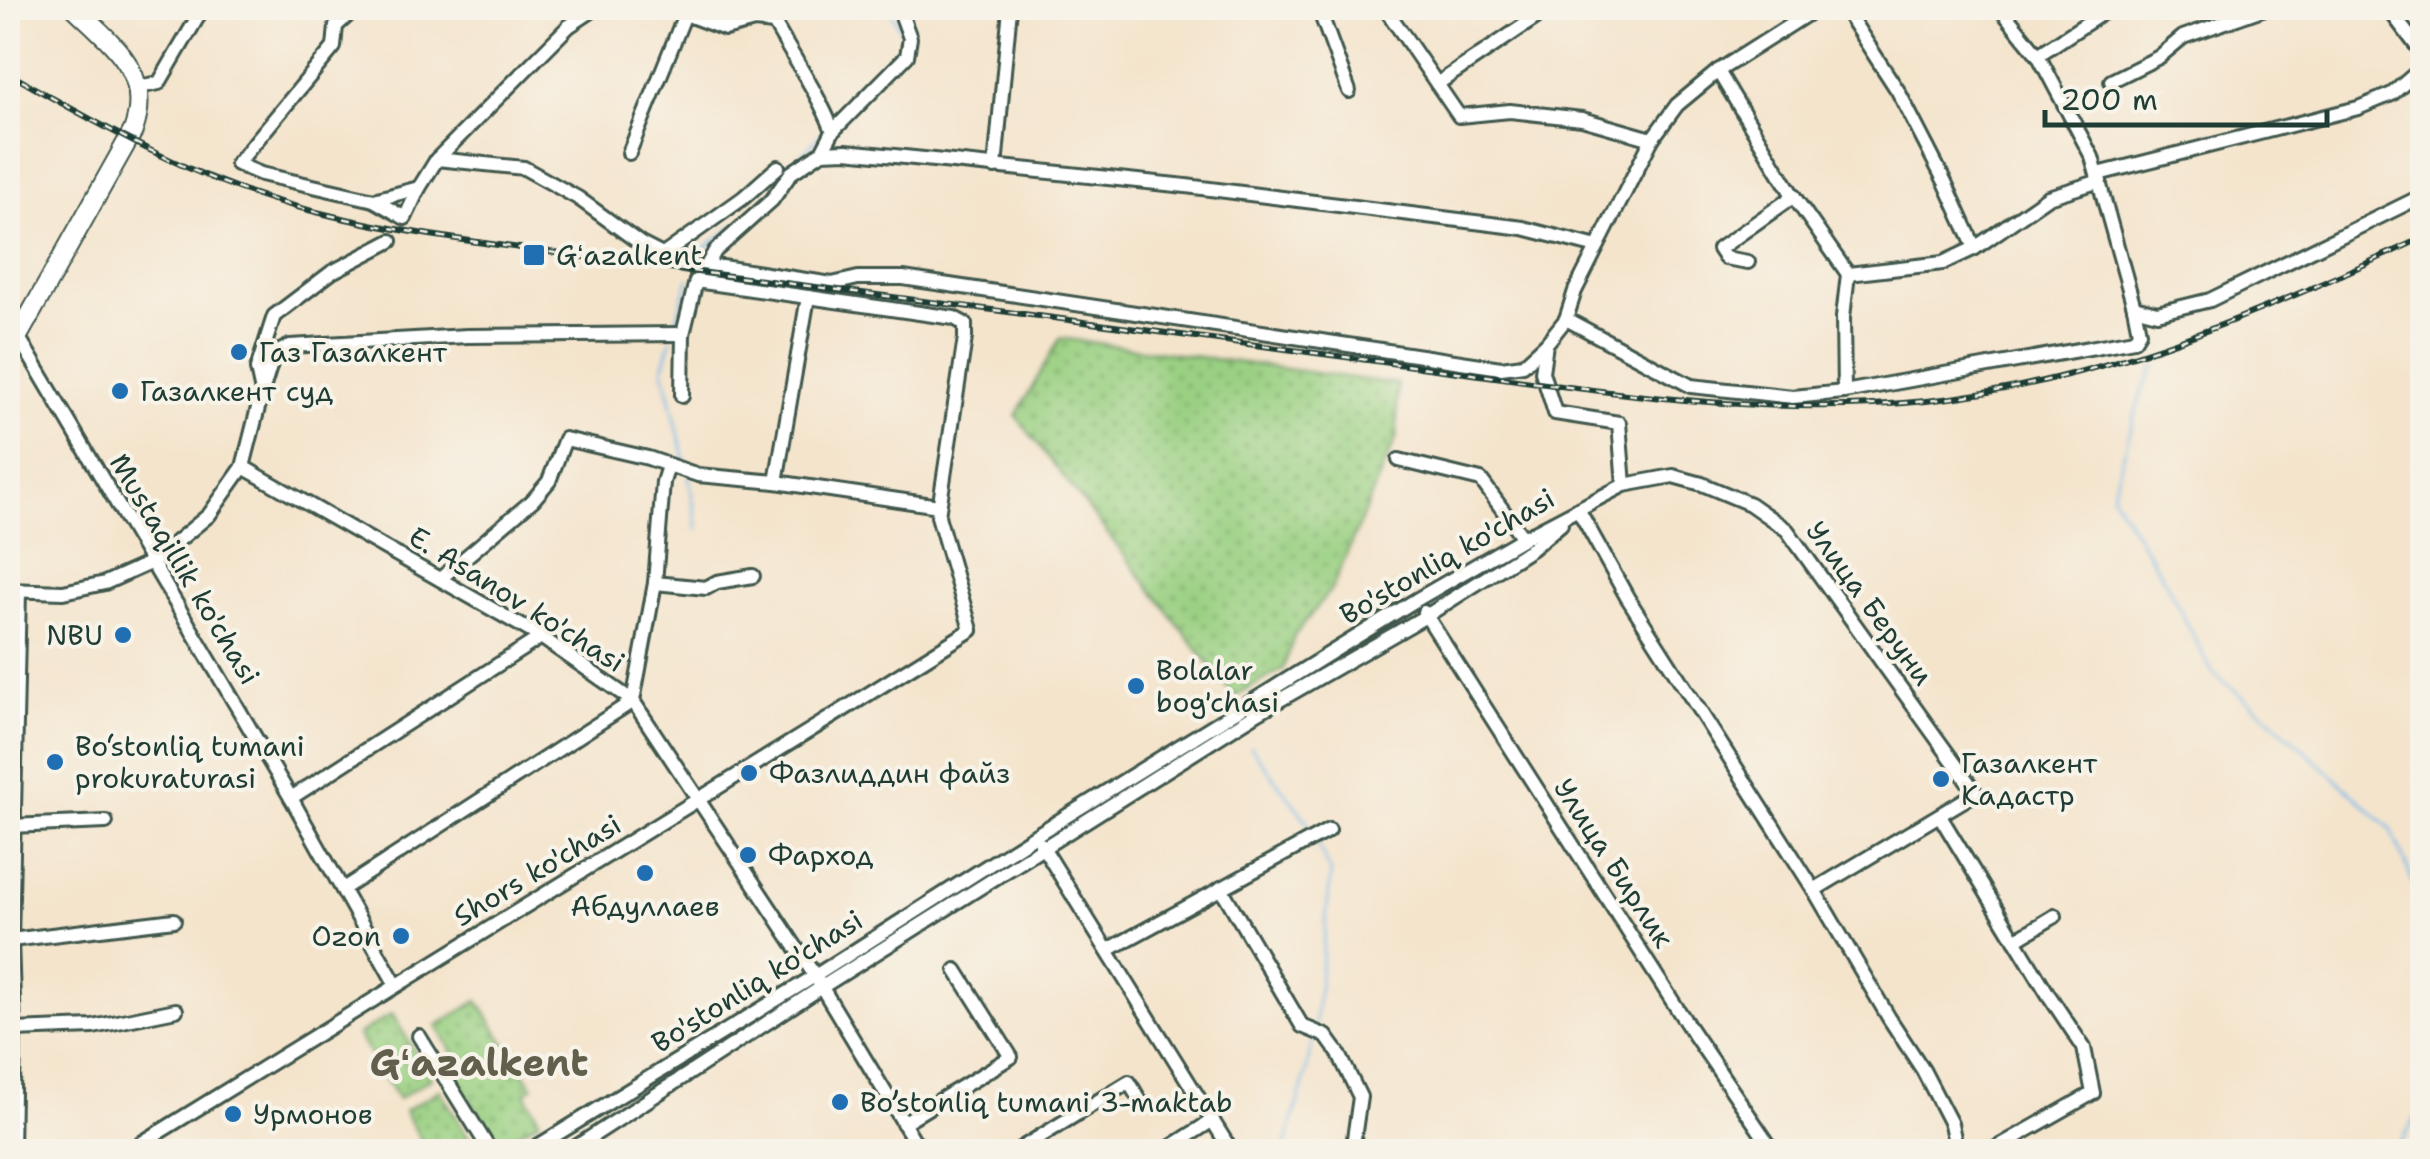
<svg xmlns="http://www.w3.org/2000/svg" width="2430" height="1159" viewBox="0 0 2430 1159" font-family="'Shantell Sans',sans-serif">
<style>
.grass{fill:url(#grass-dots);stroke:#5c865b;stroke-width:2.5}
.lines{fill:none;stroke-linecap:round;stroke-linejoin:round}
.stream{stroke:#72b9e9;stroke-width:2.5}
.minor-casing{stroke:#3f564b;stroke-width:18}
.major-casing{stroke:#3f564b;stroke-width:22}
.minor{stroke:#fff;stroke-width:12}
.major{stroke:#fff;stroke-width:18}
.rail-casing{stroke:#1f3d34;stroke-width:6}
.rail{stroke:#f7f3e8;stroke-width:2.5;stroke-dasharray:8;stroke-linecap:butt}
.poi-dot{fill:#1f6fb2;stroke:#f7f3e8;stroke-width:4}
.labels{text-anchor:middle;stroke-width:8;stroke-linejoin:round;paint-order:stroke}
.poi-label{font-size:28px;fill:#1f3d34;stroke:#f7f3e8;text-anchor:start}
.street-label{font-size:28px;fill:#1f3d34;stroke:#f7f3e8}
.district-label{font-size:38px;font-weight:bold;fill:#62604c;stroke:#f7f3e8}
</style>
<defs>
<pattern id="grass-dots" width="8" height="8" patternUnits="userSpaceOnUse" patternTransform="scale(2.5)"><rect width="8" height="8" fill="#9ad082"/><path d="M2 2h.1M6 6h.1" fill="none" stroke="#7daa6b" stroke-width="1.8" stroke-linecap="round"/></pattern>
</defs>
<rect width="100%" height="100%" fill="#f7f3e8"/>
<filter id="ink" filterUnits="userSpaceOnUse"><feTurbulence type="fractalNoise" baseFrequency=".01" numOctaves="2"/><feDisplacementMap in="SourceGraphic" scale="20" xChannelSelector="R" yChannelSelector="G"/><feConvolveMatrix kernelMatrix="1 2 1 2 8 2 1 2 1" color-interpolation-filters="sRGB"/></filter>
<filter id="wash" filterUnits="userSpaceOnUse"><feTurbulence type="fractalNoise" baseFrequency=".0048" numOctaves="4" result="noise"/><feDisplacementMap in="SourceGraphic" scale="40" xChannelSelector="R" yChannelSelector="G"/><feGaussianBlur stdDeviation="2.25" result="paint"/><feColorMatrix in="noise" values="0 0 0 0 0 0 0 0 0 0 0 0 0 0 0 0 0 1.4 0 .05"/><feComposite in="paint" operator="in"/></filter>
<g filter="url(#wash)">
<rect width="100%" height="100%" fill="#f4e4cc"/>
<g class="grass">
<polygon points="1060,338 1397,384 1397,436 1332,588 1294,636 1283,669 1235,697 1016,416"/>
<polygon points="478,1001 533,1087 525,1093 540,1120 500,1144 453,1075 462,1068 437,1026"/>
<polygon points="392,1014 431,1078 398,1099 358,1035"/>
<polygon points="440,1090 477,1151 428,1151 404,1111"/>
</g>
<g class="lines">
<g class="stream">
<polyline points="890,8 900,30"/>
<polyline points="792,165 824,131"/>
<polyline points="694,263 697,254 735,225"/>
<polyline points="675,324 689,279"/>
<polyline points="671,340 663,368 685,460"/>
<polyline points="2155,366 2142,391 2112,495 2165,581 2212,672 2265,714 2391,829 2422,904"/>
<polyline points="689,477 698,530"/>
<polyline points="1251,747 1306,820 1313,834"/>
<polyline points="1315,1024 1331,873 1316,841"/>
<polyline points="1284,1152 1306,1073 1313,1037"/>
<polyline points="2394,1152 2422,1109"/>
</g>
</g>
</g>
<g filter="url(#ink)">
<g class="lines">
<g class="minor-casing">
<g id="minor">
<polyline points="356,8 336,26 334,47 237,164 261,174 374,200 405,218 419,188 437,159 569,26 596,8"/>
<path d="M680,8L685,14L725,29L754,21L774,23C794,59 818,93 833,131"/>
<polyline points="1322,8 1320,12 1349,91"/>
<polyline points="1385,8 1459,116 1510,111 1582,119 1652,139"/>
<polyline points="1844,8 1898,91 1945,182 1975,248"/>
<polyline points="2388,8 2422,53"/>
<polyline points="2038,55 2110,8"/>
<polyline points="1718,71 1792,194 1848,274 1843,317 1844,392"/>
<polyline points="2111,81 2159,57 2183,37 2265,8"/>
<polyline points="1437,84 1550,8"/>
<polyline points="138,87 159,83 203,8"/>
<polyline points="822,152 833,131 907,56 910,38 899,8"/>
<polyline points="629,153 685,14"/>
<polyline points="437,159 524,168 578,198 641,244 682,265 705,269 715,251 772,200 791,173 822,152 846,151 1186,186 1523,228 1597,247"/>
<polyline points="995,167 1010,8"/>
<polyline points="2098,174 2358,108 2392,94 2422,68"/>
<polyline points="374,200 419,188"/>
<polyline points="663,255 743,198 778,167"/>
<polyline points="1748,262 1725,258 1719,249 1794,196"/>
<polyline points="705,269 722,267 832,284 858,278 903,278 1501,368 1523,365 1546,344 1566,319 1575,291 1652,139 1677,105 1718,71 1817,8"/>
<polyline points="1848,274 1943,263 1975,248 2048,197 2100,181"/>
<polyline points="2134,307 2157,313 2210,300 2422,196"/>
<polyline points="1566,319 1691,386 1793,397 1844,392 2134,340 2139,332 2134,307 2092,157 2038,55 2000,8"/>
<polyline points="18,336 291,798 396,985"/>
<polyline points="1546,344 1542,372 1555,413 1619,423 1624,485"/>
<polyline points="263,389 274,354 290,346 467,336 683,334"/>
<polyline points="1399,460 1481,480 1523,538"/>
<polyline points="243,467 541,637 633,701 815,976 921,1152"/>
<polyline points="776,482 808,297"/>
<polyline points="1578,509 1627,597 1814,890 1889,1018 1923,1070 1951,1124 1957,1152"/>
<polyline points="440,579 533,500 549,481 565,439 648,458 698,475 776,482 939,506"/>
<polyline points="655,583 706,588 717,582 753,576"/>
<polyline points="8,590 63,592 105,583 152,562 209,515 243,467 262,392 257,369 274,316 332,272 391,241"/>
<polyline points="1424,612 1689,1027 1774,1152"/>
<polyline points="291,798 541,637"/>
<polyline points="1940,816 2048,994 2084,1048 2093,1093 1989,1152"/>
<polyline points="10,826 106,822"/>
<polyline points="1041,844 1232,1152"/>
<polyline points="1221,888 1302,1026 1326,1036 1339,1054 1360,1097 1352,1152"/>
<polyline points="343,889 633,701 655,583 663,482 668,466"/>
<polyline points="11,940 174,920"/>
<polyline points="2015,940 2055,916"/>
<polyline points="1108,950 1329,830"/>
<polyline points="14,1030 93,1027 176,1010"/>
<polyline points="419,1036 491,1152"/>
<polyline points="903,1123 1011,1057 956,970"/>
<polyline points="12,1152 14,1030 11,940 19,591"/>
<path d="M127,1152C408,977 691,806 971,630L938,516L965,338V324L954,318L696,281L683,334L682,396"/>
<polyline points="528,1152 815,976 1036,835 1416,600 1523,538 1624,485 1673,476 1702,484 1750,504 1787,530 1976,793 1814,890"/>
<polyline points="568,1152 822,987 1259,712 1426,616 1531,549 1561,524"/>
<polyline points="1015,1152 1129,1082 1142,1104"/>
<polyline points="1163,1152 1213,1120"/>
</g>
</g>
<g class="major-casing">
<path id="major" d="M8,354L133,131C154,73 112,44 75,8"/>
</g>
<use href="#minor" class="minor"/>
<use href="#major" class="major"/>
<g class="rail-casing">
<path id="rail" d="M8,73C99,124 188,177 290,205C386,232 486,243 585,257C734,277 883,295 1031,315C1176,334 1321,354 1465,373C1618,394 1771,417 1926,401C2104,382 2262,312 2422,238"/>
</g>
<use href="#rail" class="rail"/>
</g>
</g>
<g class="poi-dot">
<rect x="522" y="243" width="24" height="24" rx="5"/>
<circle cx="239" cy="352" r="10"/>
<circle cx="120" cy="391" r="10"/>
<circle cx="123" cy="635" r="10"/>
<circle cx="1136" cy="686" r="10"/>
<circle cx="55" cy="762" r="10"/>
<circle cx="749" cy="773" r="10"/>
<circle cx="1941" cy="779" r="10"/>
<circle cx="748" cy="855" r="10"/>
<circle cx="645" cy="873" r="10"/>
<circle cx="401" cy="936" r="10"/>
<circle cx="840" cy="1102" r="10"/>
<circle cx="233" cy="1114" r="10"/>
</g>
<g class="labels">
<g class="poi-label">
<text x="556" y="265">Gʻazalkent</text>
<text x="259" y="362">Газ Газалкент</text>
<text x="140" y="401">Газалкент суд</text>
<text x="103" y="645" text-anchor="end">NBU</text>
<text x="1156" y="680">Bolalar<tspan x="1156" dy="32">bog'chasi</tspan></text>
<text x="75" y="756">Bo‘stonliq tumani<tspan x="75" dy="32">prokuraturasi</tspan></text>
<text x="1961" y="773">Газалкент<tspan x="1961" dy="32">Кадастр</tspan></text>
<text x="769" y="783">Фазлиддин файз</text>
<text x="768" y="865">Фарход</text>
<text x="645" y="916" text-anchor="middle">Абдуллаев</text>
<text x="381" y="946" text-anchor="end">Ozon</text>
<text x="860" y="1112">Bo’stonliq tumani 3-maktab</text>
<text x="253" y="1124">Урмонов</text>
</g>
<g class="street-label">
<text transform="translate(1447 556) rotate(-30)" y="10">Bo'stonliq ko'chasi</text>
<text transform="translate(185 569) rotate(59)" y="10">Mustaqillik ko'chasi</text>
<text transform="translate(517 599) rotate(32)" y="10">E. Asanov ko'chasi</text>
<text transform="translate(1870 603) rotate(54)" y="10">Улица Беруни</text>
<text transform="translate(1614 863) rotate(57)" y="10">Улица Бирлик</text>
<text transform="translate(537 870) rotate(-31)" y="10">Shors ko'chasi</text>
<text transform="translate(757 981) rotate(-32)" y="10">Bo'stonliq ko'chasi</text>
</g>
<g class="district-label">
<text x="479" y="1076">Gʻazalkent</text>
</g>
</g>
<rect width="2430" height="1159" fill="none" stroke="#f7f3e8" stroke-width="40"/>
<path d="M2045 110v15h282v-15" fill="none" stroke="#1f3d34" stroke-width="5"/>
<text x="2060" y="110" font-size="30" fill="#1f3d34" stroke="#f7f3e8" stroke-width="8" paint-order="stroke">200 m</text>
</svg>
